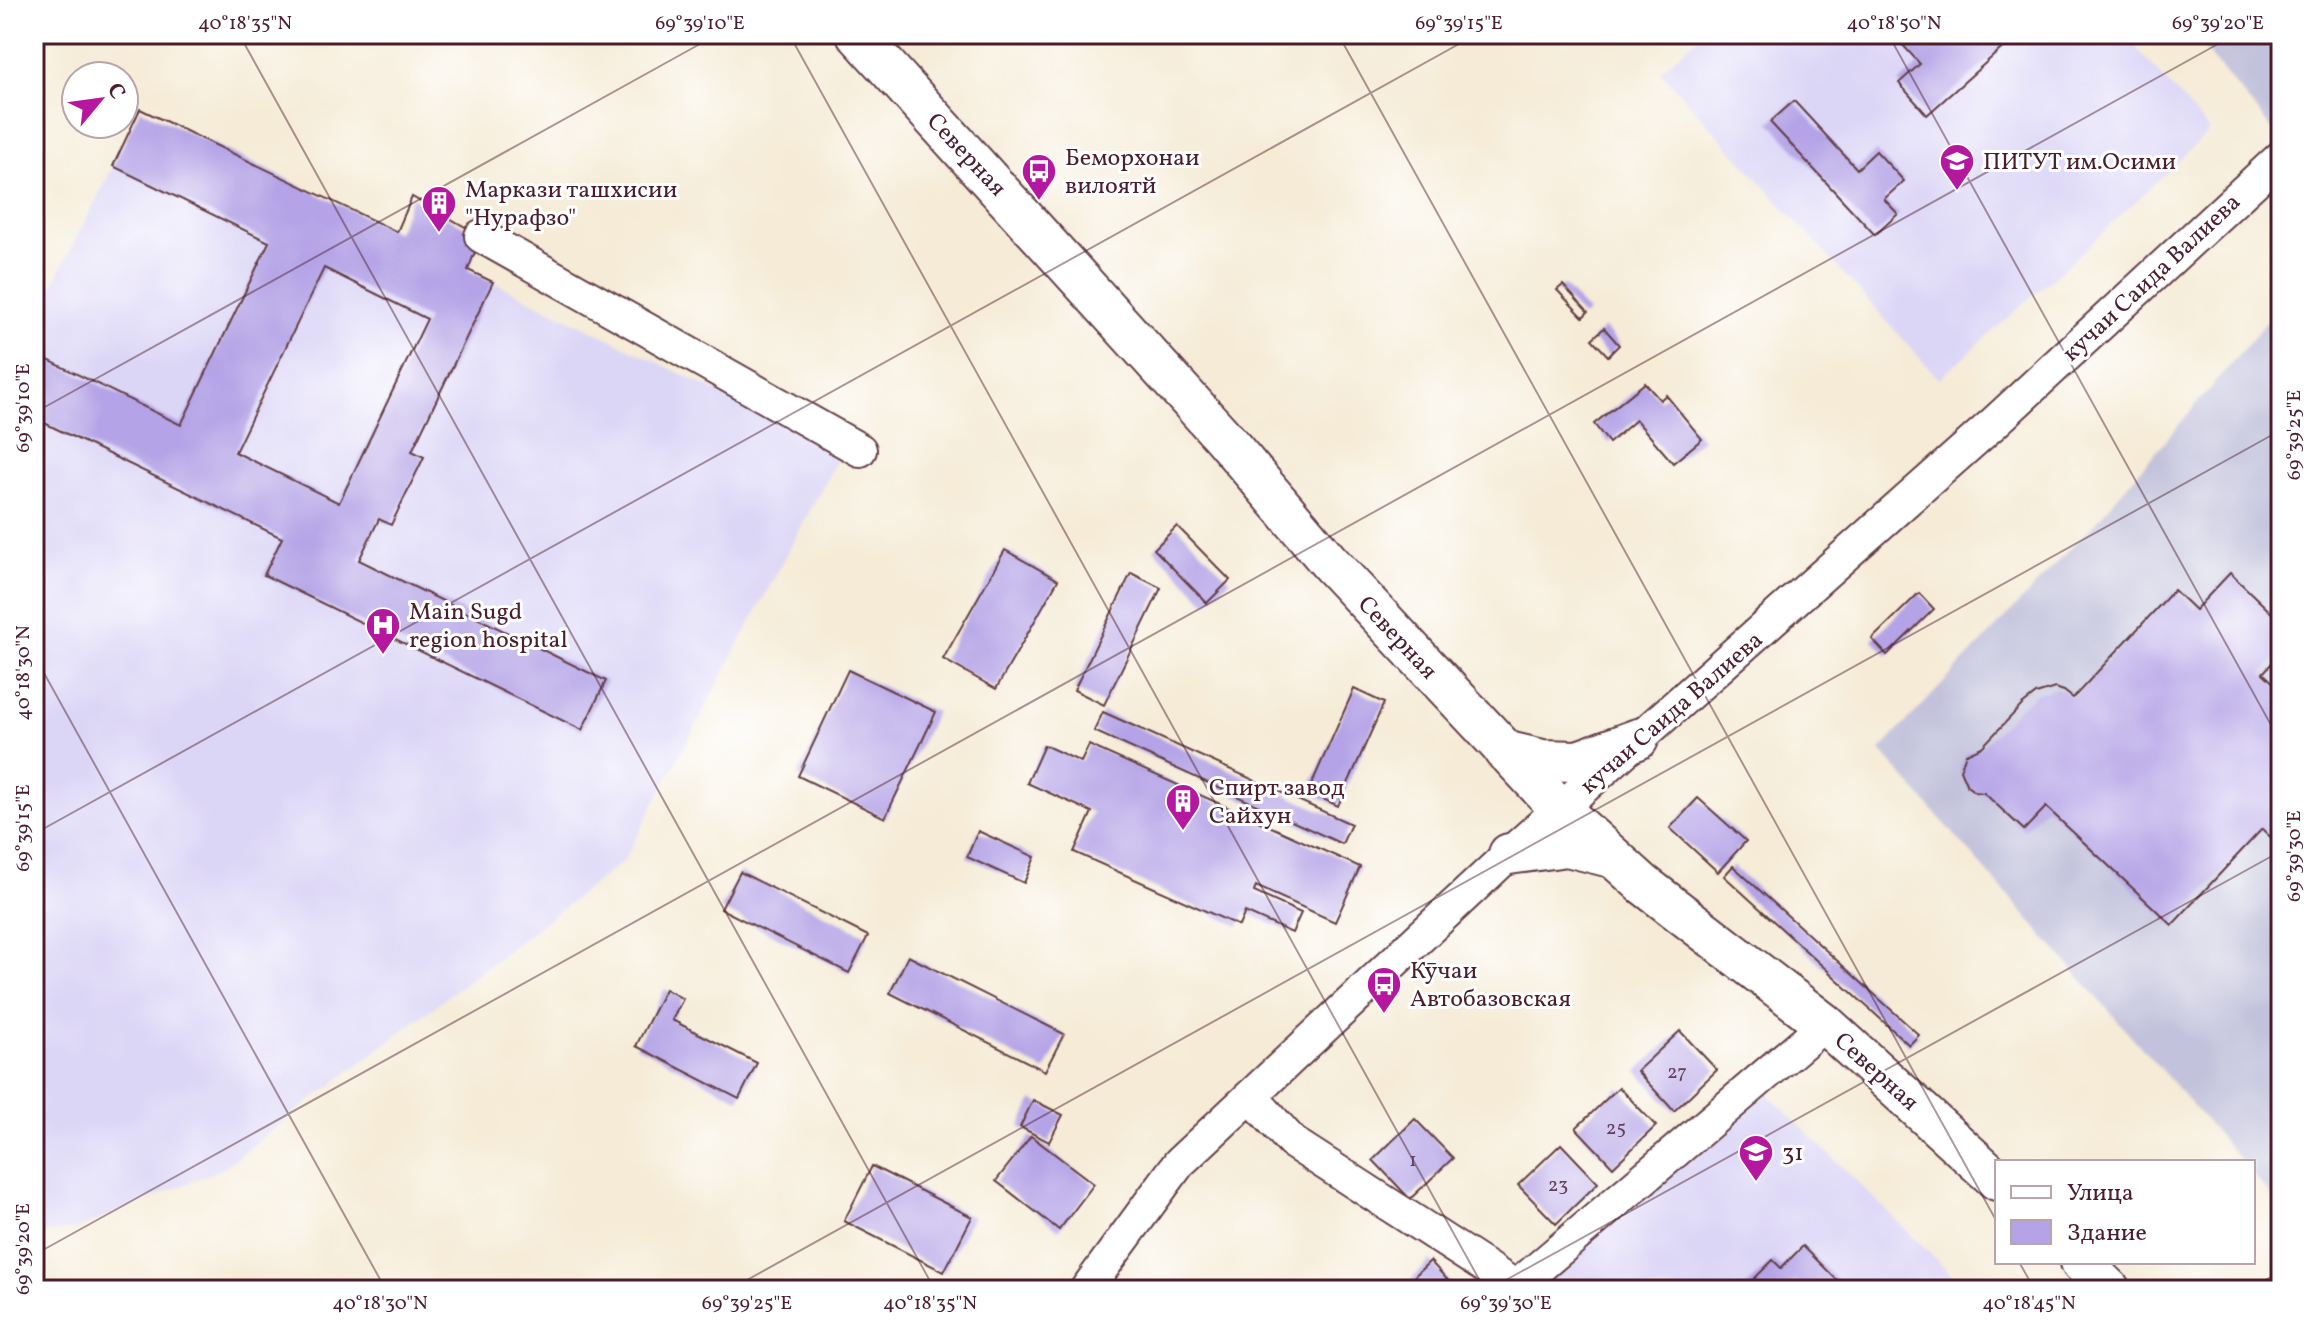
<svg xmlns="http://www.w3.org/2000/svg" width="2315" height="1324" viewBox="0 0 2315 1324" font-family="Vollkorn,serif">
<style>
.built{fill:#dcd6f6}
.industrial{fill:#c2c2dc}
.building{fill:#b4a3e6;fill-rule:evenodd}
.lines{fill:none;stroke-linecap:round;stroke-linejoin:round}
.minor-casing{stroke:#643e45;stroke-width:36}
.major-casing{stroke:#643e45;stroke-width:44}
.minor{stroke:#fff;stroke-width:32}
.major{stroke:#fff;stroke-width:40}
.ticks{fill:none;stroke:#4a1f2b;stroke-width:2;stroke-opacity:0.45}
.labels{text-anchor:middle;stroke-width:6;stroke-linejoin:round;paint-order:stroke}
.number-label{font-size:20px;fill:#64405a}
.street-label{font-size:24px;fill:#4a1f2b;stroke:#fff}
.poi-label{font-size:24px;fill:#4a1f2b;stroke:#fff;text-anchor:start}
.neatline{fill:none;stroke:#4a1f2b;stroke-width:3}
.ticks-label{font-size:20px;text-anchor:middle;fill:#4a1f2b}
</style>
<rect width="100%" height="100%" fill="#fff"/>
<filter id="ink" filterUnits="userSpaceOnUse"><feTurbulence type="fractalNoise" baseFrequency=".0125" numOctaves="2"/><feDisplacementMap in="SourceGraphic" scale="16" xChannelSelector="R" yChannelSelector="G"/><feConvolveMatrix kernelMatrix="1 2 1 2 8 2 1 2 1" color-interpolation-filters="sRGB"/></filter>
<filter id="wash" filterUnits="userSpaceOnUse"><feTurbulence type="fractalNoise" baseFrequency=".006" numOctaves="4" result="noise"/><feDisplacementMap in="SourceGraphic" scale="32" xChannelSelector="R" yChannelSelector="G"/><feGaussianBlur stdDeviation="1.8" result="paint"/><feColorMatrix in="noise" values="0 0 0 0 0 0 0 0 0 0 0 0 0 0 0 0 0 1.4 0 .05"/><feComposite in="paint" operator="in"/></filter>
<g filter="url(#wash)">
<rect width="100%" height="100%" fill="#f5ebd6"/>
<g class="built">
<polygon points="1701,34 2124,34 2210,131 2081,253 1939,379 1660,71"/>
<polygon points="113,166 397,232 481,236 469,270 841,452 624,861 222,1169 77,1229 34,1235 34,322"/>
<polygon points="1762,1088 1967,1290 1568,1290 1548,1277"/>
</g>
<g class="industrial">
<polygon points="2192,34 2281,34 2281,140"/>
<polygon points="2281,305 2281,1207 2253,1175 2253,1162 2242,1162 1880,750 2095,523"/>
</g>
<g id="blocks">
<g class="building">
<polygon points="1893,34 1941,34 1947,41 1955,34 2018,34 1927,115 1899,83 1920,64"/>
<polygon points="1794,101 1857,169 1876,151 1904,181 1884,199 1898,214 1875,235 1770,122"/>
<path d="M140,109L397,232L412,197L481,236L468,270L493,282L412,451L424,457L391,525L379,519L359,560L606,681L582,730L264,575L282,538L34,418V353L181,425L269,242L113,166ZM324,268L427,319L339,503L235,452Z"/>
<polygon points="1563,285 1588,312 1583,317 1557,290"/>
<polygon points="1604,328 1619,345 1608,356 1592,339"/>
<polygon points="1645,383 1660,400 1666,395 1702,439 1673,463 1636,420 1609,443 1594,424"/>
<polygon points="1177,526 1230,580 1207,603 1154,549"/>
<polygon points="1005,550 1058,580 996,689 943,659"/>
<polygon points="1131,573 1161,588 1104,705 1074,690"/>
<polygon points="2230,573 2281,622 2281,653 2263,673 2281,690 2281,847 2262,829 2172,925 2046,807 2024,830 1984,793 1975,792 1967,786 1960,770 1966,754 1982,747 2022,705 2036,694 2055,688 2064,691 2073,698 2174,590 2195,610"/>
<polygon points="1919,593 1934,609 1887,655 1872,639"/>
<polygon points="848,670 936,712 885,818 798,776"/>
<polygon points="1354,689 1384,703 1338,806 1308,792"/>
<polygon points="1103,712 1351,824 1342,844 1094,731"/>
<polygon points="1044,745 1081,762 1089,745 1360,867 1335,922 1256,886 1254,892 1301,913 1292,933 1245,912 1239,926 1074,852 1092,812 1027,783"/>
<polygon points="1698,798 1746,841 1718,872 1670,828"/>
<polygon points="978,831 1035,857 1024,883 967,857"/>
<polygon points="1733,866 1919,1035 1909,1045 1724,876"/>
<polygon points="740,872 868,936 849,973 721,909"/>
<polygon points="908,956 1064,1034 1045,1071 890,993"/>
<polygon points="665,989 683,999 672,1020 757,1063 739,1099 636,1046"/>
<polygon points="1680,1031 1717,1070 1674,1111 1637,1071"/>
<polygon points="1619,1087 1656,1126 1613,1167 1576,1128"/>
<polygon points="1033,1100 1063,1115 1049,1142 1020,1127"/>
<polygon points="1415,1119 1453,1158 1410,1199 1373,1160"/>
<polygon points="1031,1136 1094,1184 1059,1230 996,1181"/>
<polygon points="1561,1144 1598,1183 1556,1224 1518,1185"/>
<polygon points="872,1166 972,1217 944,1272 844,1221"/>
<polygon points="1803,1246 1847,1290 1804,1290 1795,1281 1786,1290 1743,1290 1773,1260 1781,1268"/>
<polygon points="1430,1261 1457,1290 1400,1290"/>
</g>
</g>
</g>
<g filter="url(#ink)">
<use href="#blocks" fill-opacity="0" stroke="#643e45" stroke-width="2"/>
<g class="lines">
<g class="minor-casing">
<g id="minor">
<polyline points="481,236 860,450"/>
<polyline points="1251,1096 1292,1142 1521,1290"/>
<polyline points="1516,1287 1825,1024"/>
<polyline points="1086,1290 1179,1163 1509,854 1995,422 2281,157"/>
</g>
</g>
<g class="major-casing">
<g id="major">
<polyline points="857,34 1223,437 1330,563 1560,809 1643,884 1825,1024 1997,1180"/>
<polyline points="1504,751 1542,760 1578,761 1638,739"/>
<polyline points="1509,854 1567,846 1611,857"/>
<polyline points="2081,1262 2110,1290"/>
</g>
</g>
<use href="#minor" class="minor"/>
<use href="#major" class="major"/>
</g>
</g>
<path class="ticks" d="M239,34L935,1290M789,34L1485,1290M1338,34L1997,1222M1888,34L2281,743M34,413L718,34M34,655L386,1290M34,834L1477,34M34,1255L2236,34M2019,1262L2035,1290M729,1290L2281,430M1488,1290L2281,851M2248,1290L2281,1271"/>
<defs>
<g id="school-pin" transform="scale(1.8)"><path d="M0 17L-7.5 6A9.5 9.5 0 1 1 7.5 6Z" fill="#b5179e" stroke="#fff"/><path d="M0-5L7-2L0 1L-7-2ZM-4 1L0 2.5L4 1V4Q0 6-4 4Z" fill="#fff"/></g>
<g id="bus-pin" transform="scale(1.8)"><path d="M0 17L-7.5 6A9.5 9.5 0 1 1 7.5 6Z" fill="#b5179e" stroke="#fff"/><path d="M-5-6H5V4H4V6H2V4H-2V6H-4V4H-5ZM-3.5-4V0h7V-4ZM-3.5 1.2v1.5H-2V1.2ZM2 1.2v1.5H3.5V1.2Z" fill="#fff"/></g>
<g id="building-pin" transform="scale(1.8)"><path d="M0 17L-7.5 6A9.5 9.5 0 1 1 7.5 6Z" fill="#b5179e" stroke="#fff"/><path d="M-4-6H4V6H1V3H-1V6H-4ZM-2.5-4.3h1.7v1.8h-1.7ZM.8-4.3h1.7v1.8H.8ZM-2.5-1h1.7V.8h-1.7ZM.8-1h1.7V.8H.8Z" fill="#fff"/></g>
<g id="hospital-pin" transform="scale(1.8)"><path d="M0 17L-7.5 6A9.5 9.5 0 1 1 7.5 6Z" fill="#b5179e" stroke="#fff"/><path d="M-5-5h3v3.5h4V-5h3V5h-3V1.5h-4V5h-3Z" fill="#fff"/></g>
</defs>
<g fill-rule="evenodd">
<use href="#school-pin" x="1957" y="161"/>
<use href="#bus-pin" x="1039" y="171"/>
<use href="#building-pin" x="439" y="203"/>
<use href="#hospital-pin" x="383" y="625"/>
<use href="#building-pin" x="1183" y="801"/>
<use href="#bus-pin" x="1384" y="984"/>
<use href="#school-pin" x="1756" y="1152"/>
</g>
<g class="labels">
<g class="number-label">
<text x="1677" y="1078">27</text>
<text x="1616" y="1134">25</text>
<text x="1413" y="1166">1</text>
<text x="1558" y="1191">23</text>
</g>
<g class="street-label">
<text transform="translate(967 154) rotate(47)" y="8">Северная</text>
<text transform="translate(2151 277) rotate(-43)" y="8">кучаи Саида Валиева</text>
<text transform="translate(1398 637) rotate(47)" y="8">Северная</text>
<text transform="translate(1671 712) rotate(-41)" y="8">кучаи Саида Валиева</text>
<text transform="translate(1877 1071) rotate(42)" y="8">Северная</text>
</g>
<g class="poi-label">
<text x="1065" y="165">Беморхонаи<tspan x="1065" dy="28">вилоятй</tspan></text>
<text x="1983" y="169">ПИТУТ им.Осими</text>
<text x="465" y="197">Маркази ташхисии<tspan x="465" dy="28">"Нурафзо"</tspan></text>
<text x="409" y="619">Main Sugd<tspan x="409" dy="28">region hospital</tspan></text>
<text x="1209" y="795">Спирт завод<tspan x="1209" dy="28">Сайхун</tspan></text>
<text x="1410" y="978">Кӯчаи<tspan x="1410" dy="28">Автобазовская</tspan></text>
<text x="1782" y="1160">31</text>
</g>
</g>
<rect width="2315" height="1324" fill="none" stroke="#fff" stroke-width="88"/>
<rect x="1995" y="1160" width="260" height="104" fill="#ffffff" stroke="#b7a5aa" stroke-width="2"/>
<rect x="2011" y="1186" width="40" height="12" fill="#ffffff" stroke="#b7a5aa" stroke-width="2"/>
<text x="2067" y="1200" font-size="24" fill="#4a1f2b">Улица</text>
<rect x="2011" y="1220" width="40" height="24" fill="#b4a3e6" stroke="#b7a5aa" stroke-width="2"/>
<text x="2067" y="1240" font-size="24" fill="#4a1f2b">Здание</text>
<g transform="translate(100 100) rotate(61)"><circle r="38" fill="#ffffff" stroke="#b7a5aa" stroke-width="2"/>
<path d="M0-6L14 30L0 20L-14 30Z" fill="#b5179e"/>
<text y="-12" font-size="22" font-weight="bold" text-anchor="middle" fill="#4a1f2b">С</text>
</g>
<rect x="44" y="44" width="2227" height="1236" class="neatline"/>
<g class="ticks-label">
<text x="245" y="29">40°18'35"N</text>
<text x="700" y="29">69°39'10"E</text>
<text x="1459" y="29">69°39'15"E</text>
<text x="1894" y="29">40°18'50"N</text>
<text x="2218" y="29">69°39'20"E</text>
<text transform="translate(22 408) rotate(-90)" y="7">69°39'10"E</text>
<text transform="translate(2293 435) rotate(-90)" y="7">69°39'25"E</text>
<text transform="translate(22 673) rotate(-90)" y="7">40°18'30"N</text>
<text transform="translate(22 828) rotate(-90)" y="7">69°39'15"E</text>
<text transform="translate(2293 856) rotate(-90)" y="7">69°39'30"E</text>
<text transform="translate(22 1249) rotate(-90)" y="7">69°39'20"E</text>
<text x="380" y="1309">40°18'30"N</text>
<text x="747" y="1309">69°39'25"E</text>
<text x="930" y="1309">40°18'35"N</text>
<text x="1506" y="1309">69°39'30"E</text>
<text x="2029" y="1309">40°18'45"N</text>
</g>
</svg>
